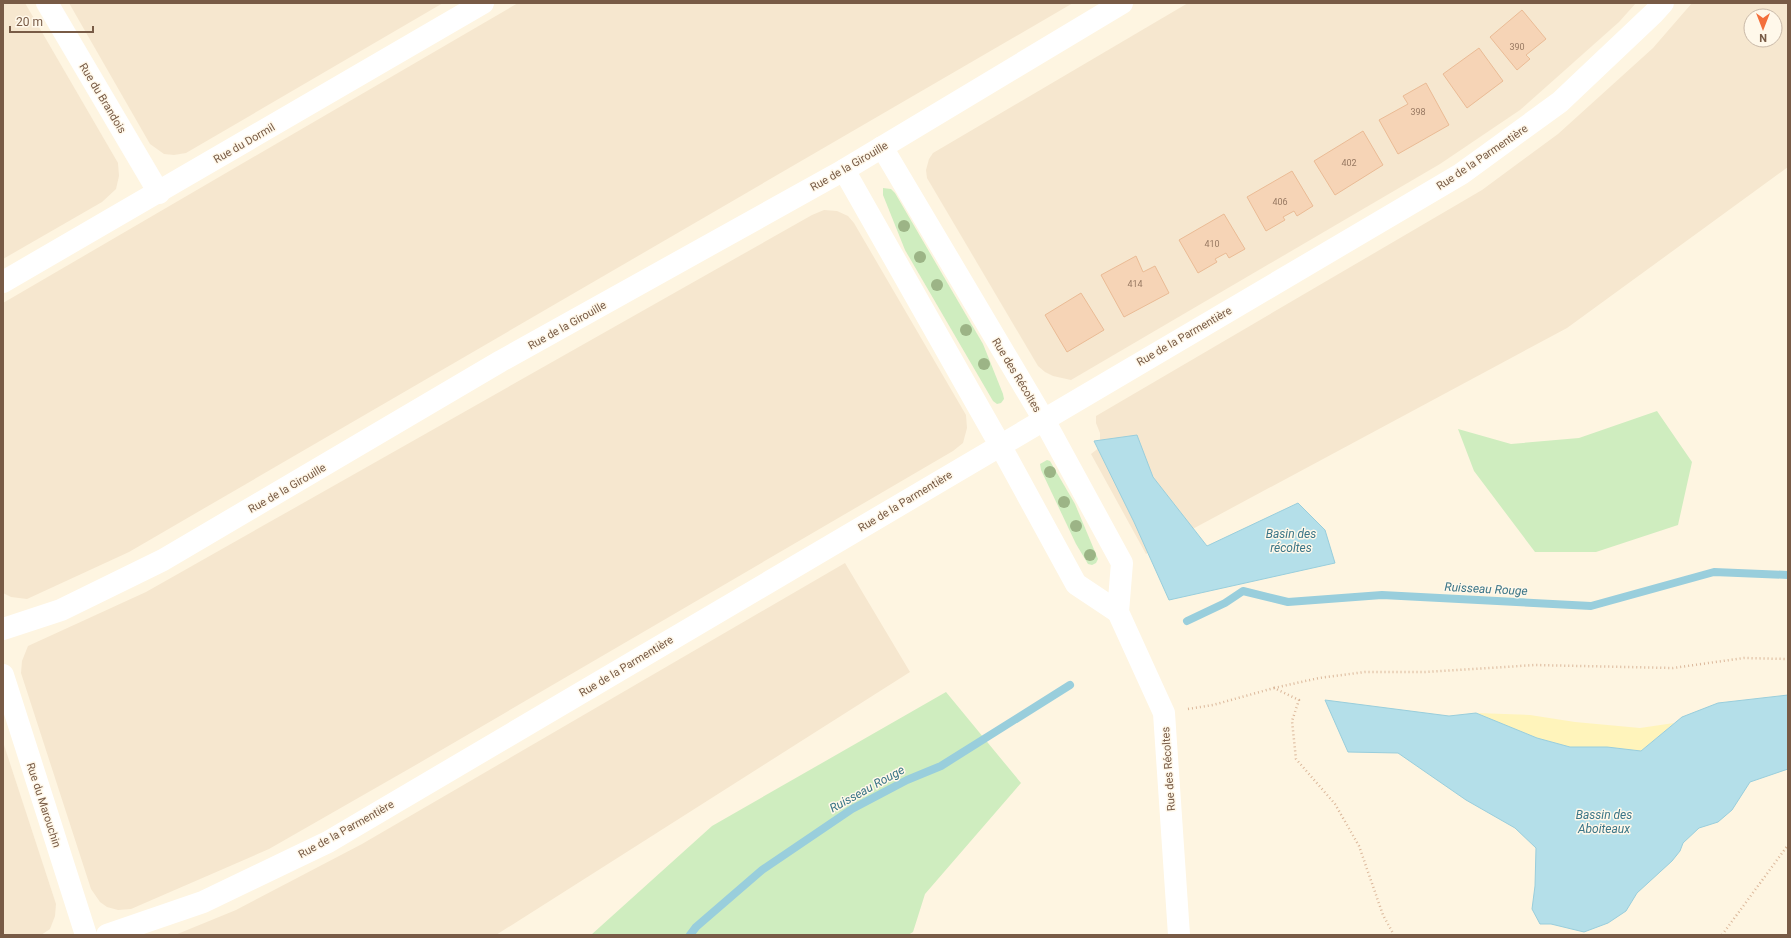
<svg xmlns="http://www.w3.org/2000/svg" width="1791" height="938" viewBox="0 0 1791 938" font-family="Roboto,sans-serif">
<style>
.residential{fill:#f6e7cf;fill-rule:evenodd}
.green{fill:#cfedbf}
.sand{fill:#fff4bb}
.water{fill:#b4dfe9;stroke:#99cedc}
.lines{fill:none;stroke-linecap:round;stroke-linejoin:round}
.stream{stroke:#99cedc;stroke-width:8}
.building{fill:#f6d4b6;stroke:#eabb95}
.path{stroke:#dbb79a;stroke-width:2.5;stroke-dasharray:1 3;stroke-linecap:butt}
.minor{stroke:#fff;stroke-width:22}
.tree{fill:#9cb486}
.labels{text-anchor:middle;stroke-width:3;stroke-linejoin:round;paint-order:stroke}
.number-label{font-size:9px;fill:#987962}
.street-label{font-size:11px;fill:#785b46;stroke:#fff8ea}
.water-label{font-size:12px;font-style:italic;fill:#3b7587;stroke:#fff8ea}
</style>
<rect width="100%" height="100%" fill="#fef5e1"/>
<g class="residential">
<polygon points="3,3 25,3 118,163 119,176 116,189 102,202 3,259"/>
<polygon points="69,3 443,3 186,153 174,155 164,154 150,144"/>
<polygon points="518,3 1073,3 129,552 27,599 11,597 3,593 3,303"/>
<polygon points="1188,3 1636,3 1619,22 1520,110 1440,164 1071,380 1053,376 1045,372 1038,366 927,178 926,170 929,159 933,153"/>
<path d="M1692,3H1788V167L1567,328L1146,554L1091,454L1100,447V433L1096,423V416L1482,190L1558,134L1653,48ZM1751,16H1775V40H1751Z"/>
<polygon points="824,210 837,211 848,216 854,223 966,415 967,428 963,443 953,451 414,766 269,849 131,909 118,910 107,907 100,902 91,889 21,673 22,661 28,646 146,592 812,215"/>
<polygon points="845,563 910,672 496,935 175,935 236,910 362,844"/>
<polygon points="3,742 56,904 55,916 50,929 41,935 3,935"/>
</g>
<g class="green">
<polygon points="883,188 891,189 895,193 983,344 1003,394 1004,399 1001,403 997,404 993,401 905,250 883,195"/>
<polygon points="1657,411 1692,462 1678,525 1596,552 1535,552 1474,471 1458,429 1511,444 1579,438"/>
<polygon points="1047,460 1050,461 1075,504 1098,559 1096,563 1092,565 1088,564 1076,544 1041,470 1040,464"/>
<polygon points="946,692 1021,783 925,894 913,932 908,935 591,935 712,826"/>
</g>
<polygon class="sand" points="1476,713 1530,715 1575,722 1640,728 1674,723 1641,751 1607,747 1570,747 1537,738"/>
<g class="water">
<polygon points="1137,435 1153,477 1207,546 1298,503 1325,530 1335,563 1169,600 1134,522 1094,441"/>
<polygon points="1788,695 1788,769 1750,782 1732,810 1718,822 1699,828 1683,843 1680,851 1672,861 1637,893 1626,911 1608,923 1584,932 1551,924 1540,924 1532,909 1535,886 1536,848 1515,828 1466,800 1398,753 1348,752 1325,700 1449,716 1476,713 1537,738 1570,747 1607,747 1641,751 1682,717 1718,703"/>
</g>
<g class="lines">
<g class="stream">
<polyline points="1187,621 1225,603 1243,591 1288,602 1382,595 1591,606 1714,572 1788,575"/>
<polyline points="690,935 696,927 762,870 852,809 907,780 941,766 1070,685"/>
</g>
</g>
<g class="building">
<polygon points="1522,10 1546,39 1526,55 1530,59 1517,70 1490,37"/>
<polygon points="1479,48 1503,81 1467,108 1443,74"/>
<polygon points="1426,83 1449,125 1398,154 1379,120 1408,104 1403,96"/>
<polygon points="1363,131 1383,165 1335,195 1314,161"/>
<polygon points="1292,171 1313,206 1297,216 1294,211 1283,217 1285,220 1266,231 1247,197"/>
<polygon points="1224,214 1245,249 1229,258 1226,253 1215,259 1217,262 1198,273 1179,240"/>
<polygon points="1136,256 1143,272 1155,266 1169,293 1124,317 1101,275"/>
<polygon points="1081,293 1104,330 1067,352 1045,315"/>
</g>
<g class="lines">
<g class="path">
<polyline points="1274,688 1319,678 1365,672 1425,672 1535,665 1673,668 1744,658 1788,659"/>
<polyline points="1188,709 1213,705 1274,688 1299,700 1292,721 1296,759 1335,804 1359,846 1383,915 1394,935"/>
<polyline points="1722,935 1788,845"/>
</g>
<g class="minor">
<polyline points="47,3 159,193"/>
<polyline points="882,147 1044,420 1122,563 1118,612 1164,713 1179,935"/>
<polyline points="844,170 1000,445 1076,584 1118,612"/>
<polyline points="3,282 483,3"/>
<polyline points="3,629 61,610 163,560 501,361 844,170 1122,3"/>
<polyline points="3,675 86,935"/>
<polyline points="107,935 203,902 328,842 1461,174 1560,102 1654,13 1663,3"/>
</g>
</g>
<g class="tree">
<circle cx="904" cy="226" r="6"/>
<circle cx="920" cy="257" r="6"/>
<circle cx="937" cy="285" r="6"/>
<circle cx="966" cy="330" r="6"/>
<circle cx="984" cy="364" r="6"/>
<circle cx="1050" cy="472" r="6"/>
<circle cx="1064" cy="502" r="6"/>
<circle cx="1076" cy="526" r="6"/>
<circle cx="1090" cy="555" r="6"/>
</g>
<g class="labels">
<g class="number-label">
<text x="1517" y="50">390</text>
<text x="1418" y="115">398</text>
<text x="1349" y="166">402</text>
<text x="1280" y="205">406</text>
<text x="1212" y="247">410</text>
<text x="1135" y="287">414</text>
</g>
<g class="street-label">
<text transform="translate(103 98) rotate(59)" y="4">Rue du Brandois</text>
<text transform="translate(244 143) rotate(-30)" y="4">Rue du Dormil</text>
<text transform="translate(1482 157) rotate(-34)" y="4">Rue de la Parmentière</text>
<text transform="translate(849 166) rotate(-30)" y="4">Rue de la Girouille</text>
<text transform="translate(567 325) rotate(-29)" y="4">Rue de la Girouille</text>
<text transform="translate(1184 336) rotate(-30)" y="4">Rue de la Parmentière</text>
<text transform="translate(1017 375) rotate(59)" y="4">Rue des Récoltes</text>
<text transform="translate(287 488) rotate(-30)" y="4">Rue de la Girouille</text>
<text transform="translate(905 501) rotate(-31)" y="4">Rue de la Parmentière</text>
<text transform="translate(626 666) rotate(-31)" y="4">Rue de la Parmentière</text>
<text transform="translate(1168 769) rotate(-94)" y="4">Rue des Récoltes</text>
<text transform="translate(44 805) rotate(72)" y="4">Rue du Marouchin</text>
<text transform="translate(346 829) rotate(-29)" y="4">Rue de la Parmentière</text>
</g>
<g class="water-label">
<text x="1291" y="538">Basin des<tspan x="1291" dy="14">récoltes</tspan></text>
<text transform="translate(1486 589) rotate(3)" y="4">Ruisseau Rouge</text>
<text transform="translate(867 789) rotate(-29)" y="4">Ruisseau Rouge</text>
<text x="1604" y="819">Bassin des<tspan x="1604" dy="14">Aboiteaux</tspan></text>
</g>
</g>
<rect width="1791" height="938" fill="none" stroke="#785b46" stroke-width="8"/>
<g transform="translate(1763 28) rotate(180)"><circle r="19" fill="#fff8ea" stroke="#c9b9a8"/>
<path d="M0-3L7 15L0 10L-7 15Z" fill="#f36f3b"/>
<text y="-6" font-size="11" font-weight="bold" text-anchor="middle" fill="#785b46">N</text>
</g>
<path d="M10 26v6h83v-6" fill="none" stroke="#785b46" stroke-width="2"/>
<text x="16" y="26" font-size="12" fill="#785b46" stroke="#fff8ea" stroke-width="3" paint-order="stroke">20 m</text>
</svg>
